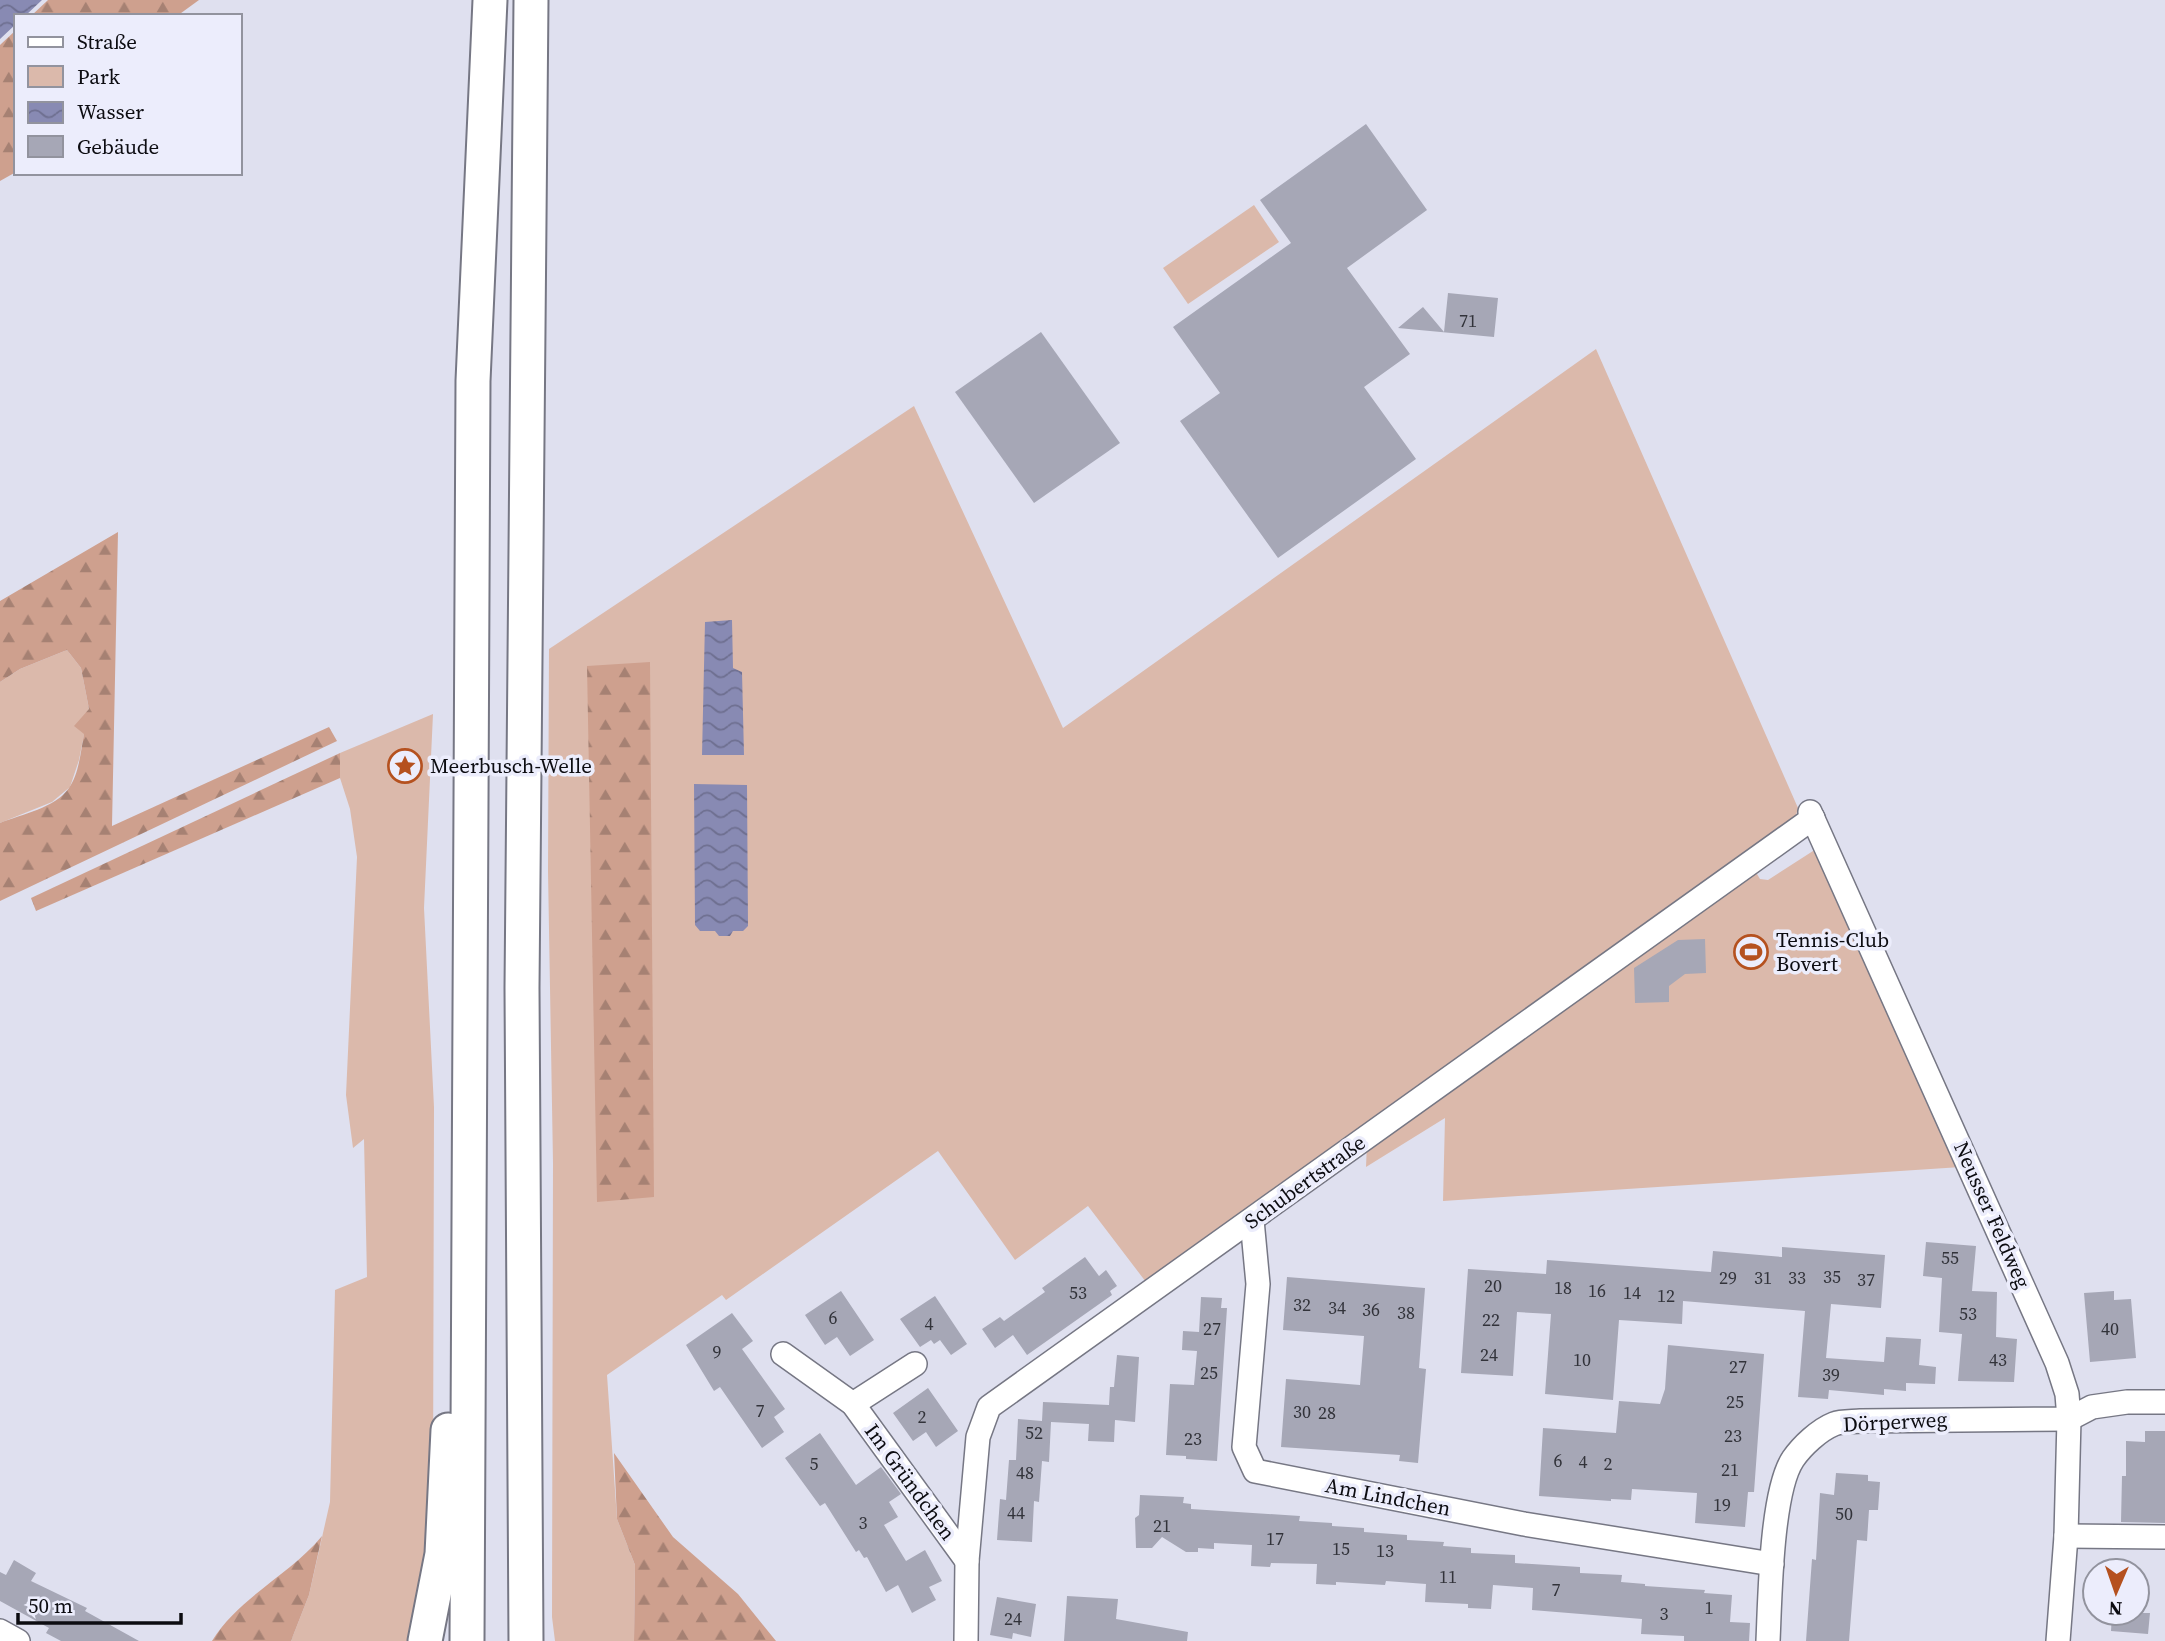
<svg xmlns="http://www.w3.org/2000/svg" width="2165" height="1641" viewBox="0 0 2165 1641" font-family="'Source Serif 4',serif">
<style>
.green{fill:#dbb9ab}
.forest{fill:url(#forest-firs)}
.water{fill:url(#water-waves)}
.building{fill:#a6a7b6}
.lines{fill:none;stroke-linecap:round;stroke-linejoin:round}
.minor-casing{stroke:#767784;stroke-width:26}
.highway-casing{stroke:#767784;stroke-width:37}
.minor{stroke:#fff;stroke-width:23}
.highway{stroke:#fff;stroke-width:33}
.labels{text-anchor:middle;stroke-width:7;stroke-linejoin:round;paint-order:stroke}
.number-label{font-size:18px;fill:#32333a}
.poi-label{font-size:21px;fill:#0c0c11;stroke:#ecedfc;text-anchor:start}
.street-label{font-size:21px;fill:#0c0c11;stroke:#ecedfc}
</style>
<defs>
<pattern id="forest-firs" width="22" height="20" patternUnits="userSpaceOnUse" patternTransform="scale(1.75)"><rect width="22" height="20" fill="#cea08e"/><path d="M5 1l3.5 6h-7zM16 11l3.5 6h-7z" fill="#a68173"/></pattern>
<pattern id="water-waves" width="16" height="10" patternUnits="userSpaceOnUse" patternTransform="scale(1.75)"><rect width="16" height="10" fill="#888ab3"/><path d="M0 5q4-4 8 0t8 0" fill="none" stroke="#6e6f90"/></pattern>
</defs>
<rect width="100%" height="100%" fill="#dfe0ef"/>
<g class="green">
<polygon points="1254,205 1279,242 1188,304 1163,268"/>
<polygon points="1596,349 1798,808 1793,826 1149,1286 1088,1206 1015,1260 938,1151 726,1300 722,1295 607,1375 617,1519 635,1565 634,1641 555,1641 552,1617 553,1163 548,871 549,649 914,406 1063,728"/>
<polygon points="67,650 81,668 89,709 79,760 70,787 52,802 0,823 0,682 20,669"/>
<polygon points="433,714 424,908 434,1107 433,1495 428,1552 409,1641 291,1641 309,1595 330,1502 335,1290 367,1277 364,1139 353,1148 346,1095 357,857 350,809 340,778 340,753"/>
<polygon points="1813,851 1822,856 1961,1167 1443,1201 1445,1118 1366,1167 1367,1143 1754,869 1760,879 1768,880"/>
</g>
<g class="forest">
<polygon points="48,0 199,0 177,16 31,16"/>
<polygon points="16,30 16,172 0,181 0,45"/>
<path d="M118,532L112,826L329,727L337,741L0,901V823C22,814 55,808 69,788C79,774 81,750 84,734L74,726L89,709L81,668L67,650L20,669L0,682V601Z"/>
<polygon points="650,662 654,1197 597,1202 587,666"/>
<polygon points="340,753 340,778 36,911 31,898"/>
<polygon points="614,1453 673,1537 738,1594 776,1641 634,1641 635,1565 617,1519"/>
<path d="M322,1536L309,1595L291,1641H212C239,1597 290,1575 322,1536Z"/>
</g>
<g class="water">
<polygon points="0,0 42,0 25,16 16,16 16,24 0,39"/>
<polygon points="732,620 733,668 742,672 744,755 702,755 705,622"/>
<polygon points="694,784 747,785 748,926 743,931 733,931 730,936 719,936 715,931 700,931 695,925"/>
</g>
<g class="building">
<polygon points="1366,124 1427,210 1347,268 1410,354 1364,387 1416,459 1278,558 1180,421 1220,393 1173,327 1291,243 1260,200"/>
<polygon points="1448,293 1498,298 1494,337 1398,328 1423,307 1444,332"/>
<polygon points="1041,332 1120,443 1034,503 955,392"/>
<polygon points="1705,939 1706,973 1685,974 1669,986 1669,1002 1635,1003 1634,968 1678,940"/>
<polygon points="1926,1242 1976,1246 1972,1291 1997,1292 1996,1337 2017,1339 2014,1382 1958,1381 1962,1334 1939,1332 1942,1278 1923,1276"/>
<polygon points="1782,1247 1885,1255 1881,1308 1831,1304 1826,1358 1884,1362 1886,1337 1921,1339 1919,1365 1936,1367 1935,1384 1906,1383 1906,1391 1884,1389 1884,1395 1829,1390 1828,1399 1798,1397 1805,1311 1683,1301 1682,1324 1619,1320 1613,1400 1545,1394 1551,1314 1517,1312 1513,1376 1461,1373 1468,1269 1546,1274 1547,1260 1711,1272 1713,1251 1782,1257"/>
<polygon points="1085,1257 1099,1276 1106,1270 1117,1286 1110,1291 1112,1295 1027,1355 1013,1335 995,1348 982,1329 1000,1317 1004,1321 1045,1292 1042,1288"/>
<polygon points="1287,1277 1425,1288 1419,1368 1426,1369 1418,1463 1399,1461 1400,1455 1281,1447 1286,1379 1360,1385 1364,1336 1283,1330"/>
<polygon points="841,1291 874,1340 850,1356 837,1337 825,1345 805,1315"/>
<polygon points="2114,1291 2114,1300 2131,1299 2136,1358 2090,1362 2084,1293"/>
<polygon points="935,1296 967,1344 951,1355 940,1340 934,1344 931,1340 920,1347 900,1319"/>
<polygon points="1201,1297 1222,1298 1221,1308 1227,1308 1217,1461 1186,1459 1186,1456 1166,1455 1170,1384 1194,1385 1197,1351 1182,1350 1183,1331 1199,1332"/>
<polygon points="732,1313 753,1341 742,1349 785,1409 774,1417 784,1432 762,1448 720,1387 714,1391 686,1345"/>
<polygon points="1668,1345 1764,1354 1754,1492 1748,1492 1745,1527 1695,1523 1697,1493 1632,1489 1631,1500 1611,1499 1611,1501 1539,1496 1543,1428 1616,1433 1619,1401 1660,1404 1665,1389"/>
<polygon points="1117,1355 1139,1357 1135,1422 1115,1420 1114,1442 1088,1441 1089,1424 1051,1422 1049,1462 1042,1461 1039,1502 1034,1501 1032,1542 997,1540 1000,1499 1006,1500 1009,1460 1016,1460 1018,1419 1042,1421 1043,1402 1109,1405 1110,1387 1114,1387"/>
<polygon points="928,1388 958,1431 936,1447 926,1432 913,1441 893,1413"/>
<polygon points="2145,1431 2165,1431 2165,1523 2121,1522 2122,1476 2126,1476 2126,1441 2145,1442"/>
<polygon points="820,1433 856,1485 881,1467 901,1494 889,1502 898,1517 884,1525 906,1561 925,1550 942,1581 929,1587 936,1600 912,1613 898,1585 886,1592 867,1557 864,1558 859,1550 856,1552 825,1503 820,1506 785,1458"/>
<polygon points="1836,1473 1868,1475 1868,1481 1880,1482 1878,1510 1869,1510 1867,1541 1857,1540 1849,1641 1806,1641 1812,1559 1816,1560 1820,1493 1834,1495"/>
<polygon points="1140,1495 1184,1497 1183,1503 1191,1504 1191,1509 1300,1516 1299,1521 1332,1523 1332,1526 1364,1528 1364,1532 1407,1535 1407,1540 1444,1542 1443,1546 1471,1548 1471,1553 1515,1555 1515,1563 1580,1567 1580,1573 1622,1575 1621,1582 1645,1584 1645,1586 1705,1590 1704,1593 1732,1595 1730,1622 1750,1623 1749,1641 1684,1641 1684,1636 1641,1634 1642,1619 1532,1610 1533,1588 1493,1585 1491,1609 1468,1608 1468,1604 1425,1602 1426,1584 1386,1581 1385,1585 1336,1582 1336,1585 1316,1584 1317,1564 1271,1563 1270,1567 1251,1566 1252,1545 1214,1543 1214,1549 1198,1548 1198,1552 1186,1552 1162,1537 1152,1548 1136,1548 1135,1518 1139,1515"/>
<polygon points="14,1560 36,1573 31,1581 87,1608 85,1611 139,1641 61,1641 46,1633 49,1628 0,1601 0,1572 6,1575"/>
<polygon points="1067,1596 1118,1599 1116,1619 1188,1632 1187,1641 1064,1641"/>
<polygon points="997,1597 1036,1604 1031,1637 1013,1633 1012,1639 990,1635"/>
<polygon points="2112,1613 2150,1613 2148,1634 2111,1631"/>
</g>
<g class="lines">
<g class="minor-casing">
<g id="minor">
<polyline points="1810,812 2057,1363 2067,1394 2069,1419 2066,1536 2058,1641"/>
<polyline points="1252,1220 1258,1284 1244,1447 1255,1471 1524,1524 1772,1564"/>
<polyline points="783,1354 853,1404 967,1561"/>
<polyline points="853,1404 915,1364"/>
<polyline points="2066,1536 2165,1537"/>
<polyline points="0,1631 18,1641"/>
<polyline points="966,1641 967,1561 978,1437 989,1407 1813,818"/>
<path d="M1768,1641C1770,1599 1771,1492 1793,1459C1802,1446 1819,1430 1834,1424C1842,1421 1853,1422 1861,1421L2069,1419L2092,1407L2127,1402H2165"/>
</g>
</g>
<g class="highway-casing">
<g id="highway">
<polyline points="425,1641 442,1554 448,1430"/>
<polyline points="467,1641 473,381 490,0"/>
<polyline points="526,1641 522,988 531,0"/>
</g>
</g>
<use href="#minor" class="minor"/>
<use href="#highway" class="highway"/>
</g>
<defs>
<g id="sight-ring" transform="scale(1.75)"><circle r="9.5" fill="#ecedfc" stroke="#b5511f" stroke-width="1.5"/><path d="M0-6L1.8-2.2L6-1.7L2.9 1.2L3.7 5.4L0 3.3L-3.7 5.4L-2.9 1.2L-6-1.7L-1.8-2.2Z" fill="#b5511f"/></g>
<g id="stadium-ring" transform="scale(1.75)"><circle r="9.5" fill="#ecedfc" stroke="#b5511f" stroke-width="1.5"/><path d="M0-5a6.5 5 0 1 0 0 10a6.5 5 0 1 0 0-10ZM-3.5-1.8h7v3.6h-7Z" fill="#b5511f"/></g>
</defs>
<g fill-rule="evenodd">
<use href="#sight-ring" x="405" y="766"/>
<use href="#stadium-ring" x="1751" y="952"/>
</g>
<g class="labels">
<g class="number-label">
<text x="1468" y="327">71</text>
<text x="1950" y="1264">55</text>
<text x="1832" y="1283">35</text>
<text x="1728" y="1284">29</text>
<text x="1763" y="1284">31</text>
<text x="1797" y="1284">33</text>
<text x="1866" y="1286">37</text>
<text x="1493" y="1292">20</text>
<text x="1563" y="1294">18</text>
<text x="1597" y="1297">16</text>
<text x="1078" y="1299">53</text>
<text x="1632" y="1299">14</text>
<text x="1666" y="1302">12</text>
<text x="1302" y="1311">32</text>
<text x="1337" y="1314">34</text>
<text x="1371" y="1316">36</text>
<text x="1406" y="1319">38</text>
<text x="1968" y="1320">53</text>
<text x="833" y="1324">6</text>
<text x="1491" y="1326">22</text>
<text x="929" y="1330">4</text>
<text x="1212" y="1335">27</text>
<text x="2110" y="1335">40</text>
<text x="717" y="1358">9</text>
<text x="1489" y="1361">24</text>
<text x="1582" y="1366">10</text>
<text x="1998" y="1366">43</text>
<text x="1738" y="1373">27</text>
<text x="1209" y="1379">25</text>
<text x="1831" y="1381">39</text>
<text x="1735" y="1408">25</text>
<text x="760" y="1417">7</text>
<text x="1302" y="1418">30</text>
<text x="1327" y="1419">28</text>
<text x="922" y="1423">2</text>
<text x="1034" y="1439">52</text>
<text x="1733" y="1442">23</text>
<text x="1193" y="1445">23</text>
<text x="1558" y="1467">6</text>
<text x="1583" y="1468">4</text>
<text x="814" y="1470">5</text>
<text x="1608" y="1470">2</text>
<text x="1730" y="1476">21</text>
<text x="1025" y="1479">48</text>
<text x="1722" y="1511">19</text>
<text x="1016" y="1519">44</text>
<text x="1844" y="1520">50</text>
<text x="863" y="1529">3</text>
<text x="1162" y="1532">21</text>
<text x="1275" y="1545">17</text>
<text x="1341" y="1555">15</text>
<text x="1385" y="1557">13</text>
<text x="1448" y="1583">11</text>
<text x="1556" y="1596">7</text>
<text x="1709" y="1614">1</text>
<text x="1664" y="1620">3</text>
<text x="1013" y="1625">24</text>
</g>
<g class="poi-label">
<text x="430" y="773">Meerbusch-Welle</text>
<text x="1776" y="947">Tennis-Club<tspan x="1776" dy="24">Bovert</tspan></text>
</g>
<g class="street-label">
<text transform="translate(1305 1182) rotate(-36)" y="7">Schubertstraße</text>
<text transform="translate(1992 1215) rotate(66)" y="7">Neusser Feldweg</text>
<text transform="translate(1895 1422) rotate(-3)" y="7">Dörperweg</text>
<text transform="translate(910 1482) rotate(54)" y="7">Im Gründchen</text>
<text transform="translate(1388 1497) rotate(11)" y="7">Am Lindchen</text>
</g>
</g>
<rect x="14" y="14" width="228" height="161" fill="#ecedfc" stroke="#92939e" stroke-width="2"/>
<rect x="28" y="37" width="35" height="10" fill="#ffffff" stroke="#92939e" stroke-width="2"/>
<text x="77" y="49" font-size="21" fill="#0c0c11">Straße</text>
<rect x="28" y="66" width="35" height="21" fill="#dbb9ab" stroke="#92939e" stroke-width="2"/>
<text x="77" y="84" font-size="21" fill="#0c0c11">Park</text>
<rect x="28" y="102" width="35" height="21" fill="url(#water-waves)" stroke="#92939e" stroke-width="2"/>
<text x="77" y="119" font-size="21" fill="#0c0c11">Wasser</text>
<rect x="28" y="136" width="35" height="21" fill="#a6a7b6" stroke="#92939e" stroke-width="2"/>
<text x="77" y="154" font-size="21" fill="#0c0c11">Gebäude</text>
<g transform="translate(2116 1592) rotate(182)"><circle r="33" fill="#ecedfc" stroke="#92939e" stroke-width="2"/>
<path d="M0-5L12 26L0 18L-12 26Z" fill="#b5511f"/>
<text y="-10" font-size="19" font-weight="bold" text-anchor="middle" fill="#0c0c11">N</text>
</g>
<path d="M18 1613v10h163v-10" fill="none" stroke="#0c0c11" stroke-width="3.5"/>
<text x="28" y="1613" font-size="21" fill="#0c0c11" stroke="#ecedfc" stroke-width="5" paint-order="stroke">50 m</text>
</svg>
